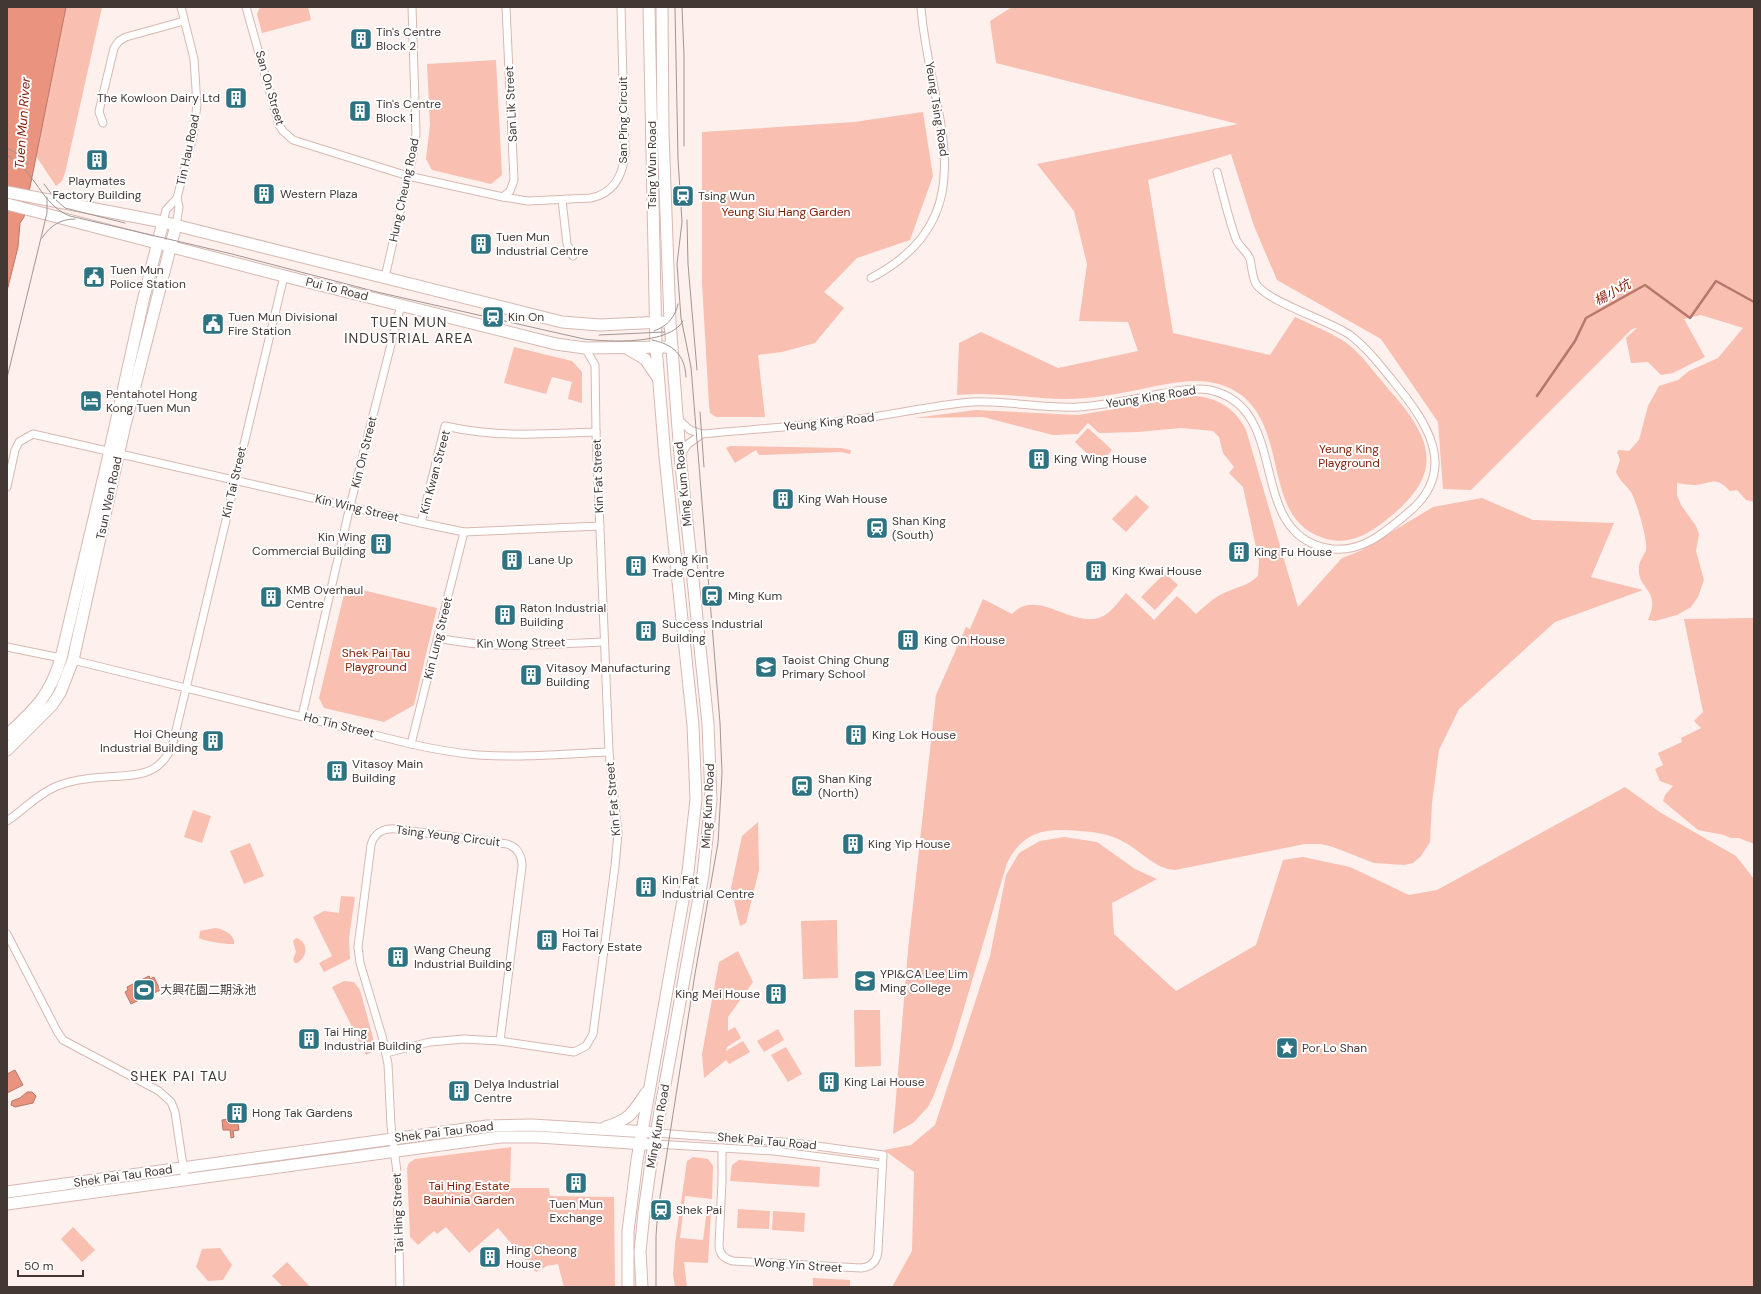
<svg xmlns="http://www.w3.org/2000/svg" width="1761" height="1294" viewBox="0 0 1761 1294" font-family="'DM Sans','Noto Sans TC',sans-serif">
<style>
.green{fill:#f9bfb1}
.water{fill:#ea937f;stroke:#b87869}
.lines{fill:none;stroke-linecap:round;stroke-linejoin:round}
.stream{stroke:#b87869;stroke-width:2.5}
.minor-casing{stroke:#d8b8b1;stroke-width:9}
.secondary-casing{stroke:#d8b8b1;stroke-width:13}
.minor{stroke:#fff;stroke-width:7}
.secondary{stroke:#fff;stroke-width:11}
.tram{stroke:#a29592;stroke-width:1}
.labels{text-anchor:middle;stroke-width:4;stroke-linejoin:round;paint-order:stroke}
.poi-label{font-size:12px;fill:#443835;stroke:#fff;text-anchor:start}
.street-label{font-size:12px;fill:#443835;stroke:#fff}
.park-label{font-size:12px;fill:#801b03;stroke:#fff}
.water-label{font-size:13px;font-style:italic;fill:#801b03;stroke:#fff}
.quarter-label{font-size:14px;letter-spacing:1px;fill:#443835;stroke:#fff}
</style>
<rect width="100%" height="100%" fill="#fef0ed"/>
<g class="green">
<polygon points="66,7 102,7 65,173 62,181 56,186 36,156"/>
<polygon points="260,7 308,7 311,20 262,33 257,14"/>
<path d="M1012,7H1754V502L1746,500L1737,490L1730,491C1715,476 1713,483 1696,485C1690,485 1683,484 1677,483V495L1681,505L1696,526L1699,534L1696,551L1704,580L1698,597L1691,607L1677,615L1655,621L1648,620C1662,588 1637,591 1639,567C1639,561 1644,556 1646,550C1648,540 1636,500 1631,492C1626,485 1619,480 1616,472L1620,460L1617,452L1619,450L1629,451L1639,440L1648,406L1659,386L1678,380L1689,371L1718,358L1743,328L1701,315L1684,319L1705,357L1673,373L1661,375L1648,362L1631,363L1626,338L1637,328L1632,329L1471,490L1443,489L1438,422L1381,339L1277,280L1254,226L1231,154L1148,180L1173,333L1270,355L1295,317C1310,324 1327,331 1342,340C1358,350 1369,366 1381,380C1394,396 1409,411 1418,429C1438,466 1420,492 1391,516C1368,535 1345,550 1314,534C1258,506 1294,407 1219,384C1201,379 1185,381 1167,384C1134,390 1100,399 1067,399C1030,399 994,391 957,395L959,343L981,332L1058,368L1138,351L1128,322L1079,321L1087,264L1074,211L1037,164L1238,124L996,63L990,21Z"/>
<polygon points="496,60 502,175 491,184 432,170 426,159 430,125 427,64"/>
<polygon points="923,112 933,176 910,240 857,258 824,292 844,308 815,343 782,352 758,355 765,417 716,417 710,413 709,405 702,283 702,132 854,122"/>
<polygon points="514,347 572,361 582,372 582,403 568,399 572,382 552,377 546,394 504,383"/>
<path d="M1193,396C1217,397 1235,408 1246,430L1298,607L1342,558L1360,551L1433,507L1482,498L1533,520L1614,523L1591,577L1643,590L1555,622L1459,709L1439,750L1432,803L1430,842L1421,856L1413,863L1404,865L1374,863L1333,847L1321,844H1305L1175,870C1155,869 1141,851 1124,842C1110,834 1095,832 1080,831C1046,828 1024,830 1007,863L953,1045L933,1097L928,1107L913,1123L893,1134L908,950L936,695L966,627L970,629L983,599L1012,614C1037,587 1072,629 1101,617C1111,613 1119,601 1126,593L1154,620L1177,596L1196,614C1205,606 1213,598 1224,593C1237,587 1248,586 1258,576L1259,561L1243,487L1229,473L1234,467L1223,453L1219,437L1213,431L1181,428L1138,432L1099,433L1088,423L1078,434L1053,435L983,417L914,418L976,410L1078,415Z"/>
<polygon points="1088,428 1112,450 1099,465 1075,442"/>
<polygon points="730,446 841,448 851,450 850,454 841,452 759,455 756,450 735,463 726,448"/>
<polygon points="1136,495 1149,507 1126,532 1112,519"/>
<polygon points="1165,573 1178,585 1155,610 1141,597"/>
<polygon points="346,586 437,608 414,705 384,722 324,708 319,698"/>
<polygon points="1754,618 1754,844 1739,838 1731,838 1724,835 1698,830 1663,801 1665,795 1673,786 1660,781 1655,769 1663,765 1658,753 1682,742 1681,738 1701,728 1694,721 1703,712 1684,619"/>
<polygon points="1625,787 1661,813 1736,856 1754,879 1754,1287 892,1287 912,1251 914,1172 884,1150 911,1145 935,1125 990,956 1006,875 1019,853 1040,841 1064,837 1097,842 1135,869 1157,879 1112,903 1114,934 1176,991 1256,945 1283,860 1303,857 1350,867 1409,895 1437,890"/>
<polygon points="193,810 211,816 202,843 184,837"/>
<polygon points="758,822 759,870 746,923 740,926 731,888 742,836"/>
<polygon points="250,843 264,876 244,884 230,851"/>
<polygon points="341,896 355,897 349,938 350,959 324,972 319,963 332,956 313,917 324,911 339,913"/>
<polygon points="837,920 838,978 803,979 801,921"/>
<path d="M215,928C223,929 235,934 234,944C230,945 202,941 199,938L200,931Z"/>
<path d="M296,938C309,942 308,957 297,963H295L293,959L296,952L293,941Z"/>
<polygon points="738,951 753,982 728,1017 728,1031 735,1027 741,1038 727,1047 726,1051 743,1041 750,1052 729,1064 726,1060 704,1078 702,1054 719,962"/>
<polygon points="344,981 354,982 360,990 375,1045 374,1051 366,1055 332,987"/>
<polygon points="854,1010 880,1010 881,1066 855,1067"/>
<polygon points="778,1029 784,1040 764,1052 757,1041"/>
<polygon points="786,1047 802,1074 788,1082 771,1055"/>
<polygon points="511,1147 510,1188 549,1188 550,1196 614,1197 615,1287 564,1287 558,1264 547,1266 536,1272 498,1228 469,1253 446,1227 437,1234 434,1231 418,1245 410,1237 407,1168 409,1163 415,1159"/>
<polygon points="693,1157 708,1159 713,1166 712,1199 685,1196 680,1238 703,1240 707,1210 711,1210 708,1263 684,1262 687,1287 675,1287 673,1275 675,1244 687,1161"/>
<polygon points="739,1160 820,1167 819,1187 730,1181 732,1165"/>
<polygon points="738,1209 770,1211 769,1229 737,1228"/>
<polygon points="773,1211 805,1213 804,1232 772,1230"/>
<polygon points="73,1227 95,1250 82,1262 61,1239"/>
<polygon points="220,1248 232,1265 223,1280 208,1281 196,1267 202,1249"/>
<polygon points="287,1262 310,1287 283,1287 272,1276"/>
<polygon points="813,1278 850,1280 850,1287 813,1287"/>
</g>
<g class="water">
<polygon points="7,7 66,7 24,217 20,223 18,247 7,291"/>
<polygon points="149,976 150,979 154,977 160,990 131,1004 125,992 128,990 127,987"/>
<polygon points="15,1070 23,1085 7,1093 7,1074"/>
<polygon points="27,1092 32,1092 36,1096 33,1103 15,1107 11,1105 12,1101 20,1098"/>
<polygon points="237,1118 239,1130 233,1131 234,1137 231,1138 230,1130 223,1130 222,1120"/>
</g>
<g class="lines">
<polyline class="stream" points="1537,396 1575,341 1586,318 1645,285 1690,318 1716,281 1754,302"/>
<g class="minor-casing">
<g id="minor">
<path d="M246,7L279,125L283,131L293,140L408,176L503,197L528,201L591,198C614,193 623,176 625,153L621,7"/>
<polyline points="103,123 99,112 100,107 114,48 119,41 126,37 184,21"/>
<polyline points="503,197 510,191 514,180 506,7"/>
<polyline points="562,200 567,244 573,256"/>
<polyline points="163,222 166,210 177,198 193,136 197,105 194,59 181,7"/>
<polyline points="176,225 179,207 177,198"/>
<polyline points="385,277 413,155 416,134 412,7"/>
<path d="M871,278C993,214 928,110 921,7"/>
<polyline points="677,418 690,430 702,434"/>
<path d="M681,454L688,444L702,434C754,429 807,426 859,419C897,414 934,405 972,402C1007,400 1043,409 1079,407C1106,405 1133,399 1160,394C1176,391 1193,387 1210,390C1292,408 1245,531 1326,548C1360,555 1384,533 1409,512C1460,469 1426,421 1393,381C1380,365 1367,348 1350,335C1330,321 1268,302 1256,284C1252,277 1252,267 1250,259C1247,251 1239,247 1236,239C1228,217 1223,194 1217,172"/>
<polyline points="7,487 15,450 19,442 33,434 421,523 464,532 600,526"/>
<path d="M421,523L445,426C498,438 543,434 596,432"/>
<path d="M438,638C493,650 548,644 604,642"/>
<polyline points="7,647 61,658"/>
<path d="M73,660L411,744C433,749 455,753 478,755C521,758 565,754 609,752"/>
<polyline points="302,716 350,506 401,305"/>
<polyline points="411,744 464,532"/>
<path d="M7,821C25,809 36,795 57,786C72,780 89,778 105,777C136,775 161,777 173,743L284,276"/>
<polyline points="7,934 57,1031 63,1040 159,1091 171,1102 175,1112 185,1179"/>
<polyline points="386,1053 430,1042 464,1039 500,1041 574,1052 586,1046 593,1034 615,866 618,833 609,752 596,432 595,365 585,348"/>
<path d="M657,1133L795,1143L883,1155L878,1251C877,1262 871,1267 861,1268L733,1261C724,1259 719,1254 719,1245L722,1181V1148"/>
<polyline points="655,1144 774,1151 882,1165"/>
<path d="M400,1287L397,1172L391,1126L388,1064L382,1036L360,963L358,947L371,845C374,833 384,828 396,829L507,844C517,847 522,855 522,866L500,1041"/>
</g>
</g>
<g class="secondary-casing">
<g id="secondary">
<polyline points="7,192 163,222 562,322 600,325 663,322"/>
<polyline points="7,204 284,276 556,344 585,348 672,347"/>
<polyline points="628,349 645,359 658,378"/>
<path d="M7,735C35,709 50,696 61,658L105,472L143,301L163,222"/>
<polyline points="7,750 52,705 60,693 73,660 124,429 176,225"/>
<path d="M606,1127C630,1119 632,1114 646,1093"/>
<polyline points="7,1192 487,1126 532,1125 648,1132"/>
<polyline points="7,1204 500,1137 538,1137 646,1144"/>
<polyline points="628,1287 628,1231 637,1160 688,872 696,799 693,725 665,457 656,347 649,7"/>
<polyline points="642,1287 640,1252 644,1212 652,1156 703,875 711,800 708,724 680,455 670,322 663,132 662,7"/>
</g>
</g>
<use href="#minor" class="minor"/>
<use href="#secondary" class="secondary"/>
<g class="tram">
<polyline points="682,7 684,55 684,146"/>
<polyline points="7,148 16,153 28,163"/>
<path d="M7,155C36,171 41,205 70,216L232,254L377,292L584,339C609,342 670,345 683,321"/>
<polyline points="44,184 55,199 65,208 125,223"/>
<polyline points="687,220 688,264 697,370"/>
<path d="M42,238C50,226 60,219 75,219"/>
<path d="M654,331C667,326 675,318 678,304"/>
<polyline points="599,335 665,332"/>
<path d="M652,340C673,344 685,355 686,377"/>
<polyline points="7,378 47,213 47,197"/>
<polyline points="700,412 704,467"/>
<polyline points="656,1287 656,1236 658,1210 695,974 718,843 722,773 720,723 691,367 681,318 677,264 682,222 678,159 675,7"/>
</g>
</g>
<defs>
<g id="building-square" transform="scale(1.15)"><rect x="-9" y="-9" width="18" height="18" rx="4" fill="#2e7382" stroke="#fff"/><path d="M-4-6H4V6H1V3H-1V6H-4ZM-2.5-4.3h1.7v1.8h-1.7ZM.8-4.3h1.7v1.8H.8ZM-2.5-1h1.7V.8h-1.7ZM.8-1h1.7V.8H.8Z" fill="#fff"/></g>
<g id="station-square" transform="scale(1.15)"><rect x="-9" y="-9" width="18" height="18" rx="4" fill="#2e7382" stroke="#fff"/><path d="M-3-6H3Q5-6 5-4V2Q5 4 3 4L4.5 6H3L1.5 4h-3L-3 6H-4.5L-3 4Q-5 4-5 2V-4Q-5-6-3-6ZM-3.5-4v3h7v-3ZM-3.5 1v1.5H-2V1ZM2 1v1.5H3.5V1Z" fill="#fff"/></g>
<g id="civic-square" transform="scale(1.15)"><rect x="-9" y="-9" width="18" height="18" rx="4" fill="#2e7382" stroke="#fff"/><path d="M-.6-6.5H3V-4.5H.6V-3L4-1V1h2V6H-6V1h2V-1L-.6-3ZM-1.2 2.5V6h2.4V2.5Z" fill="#fff"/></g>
<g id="hotel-square" transform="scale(1.15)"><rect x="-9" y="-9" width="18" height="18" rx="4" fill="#2e7382" stroke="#fff"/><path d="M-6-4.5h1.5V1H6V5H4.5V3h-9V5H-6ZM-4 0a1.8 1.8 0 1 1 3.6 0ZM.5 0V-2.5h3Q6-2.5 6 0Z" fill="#fff"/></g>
<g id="school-square" transform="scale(1.15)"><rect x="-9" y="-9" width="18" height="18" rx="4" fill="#2e7382" stroke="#fff"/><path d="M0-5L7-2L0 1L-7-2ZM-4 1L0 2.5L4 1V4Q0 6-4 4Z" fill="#fff"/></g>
<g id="stadium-square" transform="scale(1.15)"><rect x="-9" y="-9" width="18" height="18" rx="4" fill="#2e7382" stroke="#fff"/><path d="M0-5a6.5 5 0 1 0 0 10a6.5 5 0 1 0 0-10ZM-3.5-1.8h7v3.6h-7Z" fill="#fff"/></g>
<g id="sight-square" transform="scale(1.15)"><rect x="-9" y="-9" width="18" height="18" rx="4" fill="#2e7382" stroke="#fff"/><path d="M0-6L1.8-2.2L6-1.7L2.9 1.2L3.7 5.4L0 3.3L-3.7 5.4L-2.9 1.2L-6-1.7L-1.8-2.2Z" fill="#fff"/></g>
</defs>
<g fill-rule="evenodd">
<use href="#building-square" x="361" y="39"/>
<use href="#building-square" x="236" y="98"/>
<use href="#building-square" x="360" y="111"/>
<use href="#building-square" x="97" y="160"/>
<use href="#building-square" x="264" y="194"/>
<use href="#station-square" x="683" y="196"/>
<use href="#building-square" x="481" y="244"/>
<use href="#civic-square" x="94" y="277"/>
<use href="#station-square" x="493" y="317"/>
<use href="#civic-square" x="213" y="324"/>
<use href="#hotel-square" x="91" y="401"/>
<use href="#building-square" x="1039" y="459"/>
<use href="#building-square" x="783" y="499"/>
<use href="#station-square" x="877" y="528"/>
<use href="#building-square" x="381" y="544"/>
<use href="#building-square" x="1239" y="552"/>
<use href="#building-square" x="512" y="560"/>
<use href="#building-square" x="636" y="566"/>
<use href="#building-square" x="1096" y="571"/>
<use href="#station-square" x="712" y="596"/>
<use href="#building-square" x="271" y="597"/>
<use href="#building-square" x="505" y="615"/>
<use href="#building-square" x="646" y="631"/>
<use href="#building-square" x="908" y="640"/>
<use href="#school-square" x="766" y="667"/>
<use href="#building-square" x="531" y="675"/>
<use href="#building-square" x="856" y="735"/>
<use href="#building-square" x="213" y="741"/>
<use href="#building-square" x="337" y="771"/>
<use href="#station-square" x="802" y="786"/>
<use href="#building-square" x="853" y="844"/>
<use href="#building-square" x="646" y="887"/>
<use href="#building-square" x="547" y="940"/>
<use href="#building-square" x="398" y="957"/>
<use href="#school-square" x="865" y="981"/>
<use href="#stadium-square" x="144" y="990"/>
<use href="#building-square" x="776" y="994"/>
<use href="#building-square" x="309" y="1039"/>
<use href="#sight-square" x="1287" y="1048"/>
<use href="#building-square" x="829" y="1082"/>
<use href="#building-square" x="459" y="1091"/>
<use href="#building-square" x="237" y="1113"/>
<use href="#building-square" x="576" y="1183"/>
<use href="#station-square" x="661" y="1210"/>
<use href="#building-square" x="490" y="1257"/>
</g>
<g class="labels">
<g class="poi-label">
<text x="376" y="36">Tin's Centre<tspan x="376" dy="14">Block 2</tspan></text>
<text x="220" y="102" text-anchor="end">The Kowloon Dairy Ltd</text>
<text x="376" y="108">Tin's Centre<tspan x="376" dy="14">Block 1</tspan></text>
<text x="97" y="185" text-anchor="middle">Playmates<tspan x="97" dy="14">Factory Building</tspan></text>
<text x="280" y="198">Western Plaza</text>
<text x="698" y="200">Tsing Wun</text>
<text x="496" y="241">Tuen Mun<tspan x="496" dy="14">Industrial Centre</tspan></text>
<text x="110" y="274">Tuen Mun<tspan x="110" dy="14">Police Station</tspan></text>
<text x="228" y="321">Tuen Mun Divisional<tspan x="228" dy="14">Fire Station</tspan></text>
<text x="508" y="321">Kin On</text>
<text x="106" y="398">Pentahotel Hong<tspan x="106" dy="14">Kong Tuen Mun</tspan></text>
<text x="1054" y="463">King Wing House</text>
<text x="798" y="503">King Wah House</text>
<text x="892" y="525">Shan King<tspan x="892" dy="14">(South)</tspan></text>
<text x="366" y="541" text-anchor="end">Kin Wing<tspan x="366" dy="14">Commercial Building</tspan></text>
<text x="1254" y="556">King Fu House</text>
<text x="652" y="563">Kwong Kin<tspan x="652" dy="14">Trade Centre</tspan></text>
<text x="528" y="564">Lane Up</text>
<text x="1112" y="575">King Kwai House</text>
<text x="286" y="594">KMB Overhaul<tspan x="286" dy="14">Centre</tspan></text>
<text x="728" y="600">Ming Kum</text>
<text x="520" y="612">Raton Industrial<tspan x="520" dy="14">Building</tspan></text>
<text x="662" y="628">Success Industrial<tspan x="662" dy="14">Building</tspan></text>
<text x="924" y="644">King On House</text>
<text x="782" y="664">Taoist Ching Chung<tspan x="782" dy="14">Primary School</tspan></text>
<text x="546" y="672">Vitasoy Manufacturing<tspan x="546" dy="14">Building</tspan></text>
<text x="198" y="738" text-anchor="end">Hoi Cheung<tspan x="198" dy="14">Industrial Building</tspan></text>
<text x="872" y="739">King Lok House</text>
<text x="352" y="768">Vitasoy Main<tspan x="352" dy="14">Building</tspan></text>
<text x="818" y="783">Shan King<tspan x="818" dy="14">(North)</tspan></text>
<text x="868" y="848">King Yip House</text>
<text x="662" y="884">Kin Fat<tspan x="662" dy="14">Industrial Centre</tspan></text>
<text x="562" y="937">Hoi Tai<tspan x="562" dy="14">Factory Estate</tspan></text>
<text x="414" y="954">Wang Cheung<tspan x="414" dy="14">Industrial Building</tspan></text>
<text x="880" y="978">YPI&amp;CA Lee Lim<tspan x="880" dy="14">Ming College</tspan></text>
<text x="160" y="994">大興花園二期泳池</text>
<text x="760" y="998" text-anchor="end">King Mei House</text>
<text x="324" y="1036">Tai Hing<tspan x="324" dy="14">Industrial Building</tspan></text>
<text x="1302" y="1052">Por Lo Shan</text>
<text x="844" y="1086">King Lai House</text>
<text x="474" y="1088">Delya Industrial<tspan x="474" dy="14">Centre</tspan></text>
<text x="252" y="1117">Hong Tak Gardens</text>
<text x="576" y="1208" text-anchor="middle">Tuen Mun<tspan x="576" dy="14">Exchange</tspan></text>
<text x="676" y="1214">Shek Pai</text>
<text x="506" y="1254">Hing Cheong<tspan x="506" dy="14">House</tspan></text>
</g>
<g class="street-label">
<text transform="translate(270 88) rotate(74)" y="4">San On Street</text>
<text transform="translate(511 104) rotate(-93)" y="4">San Lik Street</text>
<text transform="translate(937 109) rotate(81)" y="4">Yeung Tsing Road</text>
<text transform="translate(623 120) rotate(-90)" y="4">San Ping Circuit</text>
<text transform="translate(188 150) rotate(-78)" y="4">Tin Hau Road</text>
<text transform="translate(652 165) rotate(-90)" y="4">Tsing Wun Road</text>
<text transform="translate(404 190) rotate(-78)" y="4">Hung Cheung Road</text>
<text transform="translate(337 289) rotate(14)" y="4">Pui To Road</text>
<text transform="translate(1151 397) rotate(-9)" y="4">Yeung King Road</text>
<text transform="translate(829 422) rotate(-6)" y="4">Yeung King Road</text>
<text transform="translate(364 452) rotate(-76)" y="4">Kin On Street</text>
<text transform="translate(435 472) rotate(-75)" y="4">Kin Kwan Street</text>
<text transform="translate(598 476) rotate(-92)" y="4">Kin Fat Street</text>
<text transform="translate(234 482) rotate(-77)" y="4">Kin Tai Street</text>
<text transform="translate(683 484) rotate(-96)" y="4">Ming Kum Road</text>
<text transform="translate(109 498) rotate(-78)" y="4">Tsun Wen Road</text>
<text transform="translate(357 508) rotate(13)" y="4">Kin Wing Street</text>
<text transform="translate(438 638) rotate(-76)" y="4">Kin Lung Street</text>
<text transform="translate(521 643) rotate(-1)" y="4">Kin Wong Street</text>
<text transform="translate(339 725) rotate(14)" y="4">Ho Tin Street</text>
<text transform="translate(613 799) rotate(-95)" y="4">Kin Fat Street</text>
<text transform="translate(708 806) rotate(-87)" y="4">Ming Kum Road</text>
<text transform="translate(448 836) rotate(7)" y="4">Tsing Yeung Circuit</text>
<text transform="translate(658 1126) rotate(-80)" y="4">Ming Kum Road</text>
<text transform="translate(444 1132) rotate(-7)" y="4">Shek Pai Tau Road</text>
<text transform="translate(767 1141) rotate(5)" y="4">Shek Pai Tau Road</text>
<text transform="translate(123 1176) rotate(-8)" y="4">Shek Pai Tau Road</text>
<text transform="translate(398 1213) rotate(-92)" y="4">Tai Hing Street</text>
<text transform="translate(798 1265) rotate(4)" y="4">Wong Yin Street</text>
</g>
<g class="park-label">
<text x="786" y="216">Yeung Siu Hang Garden</text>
<text x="1349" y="453">Yeung King<tspan x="1349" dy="14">Playground</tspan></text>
<text x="376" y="657">Shek Pai Tau<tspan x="376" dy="14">Playground</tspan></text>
<text x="469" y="1190">Tai Hing Estate<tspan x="469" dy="14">Bauhinia Garden</tspan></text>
</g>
<g class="water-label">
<text transform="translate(22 123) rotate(-86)" y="5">Tuen Mun River</text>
<text transform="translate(1612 292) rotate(-29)" y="5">楊小坑</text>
</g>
<g class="quarter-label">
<text x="409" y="327">TUEN MUN<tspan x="409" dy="16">INDUSTRIAL AREA</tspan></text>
<text x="179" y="1081">SHEK PAI TAU</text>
</g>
</g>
<rect width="1761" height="1294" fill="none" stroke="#443835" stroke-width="16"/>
<path d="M18 1270v6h65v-6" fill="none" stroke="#443835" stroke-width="2"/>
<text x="24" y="1270" font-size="12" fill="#443835" stroke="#ffffff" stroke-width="3" paint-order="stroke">50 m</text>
</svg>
